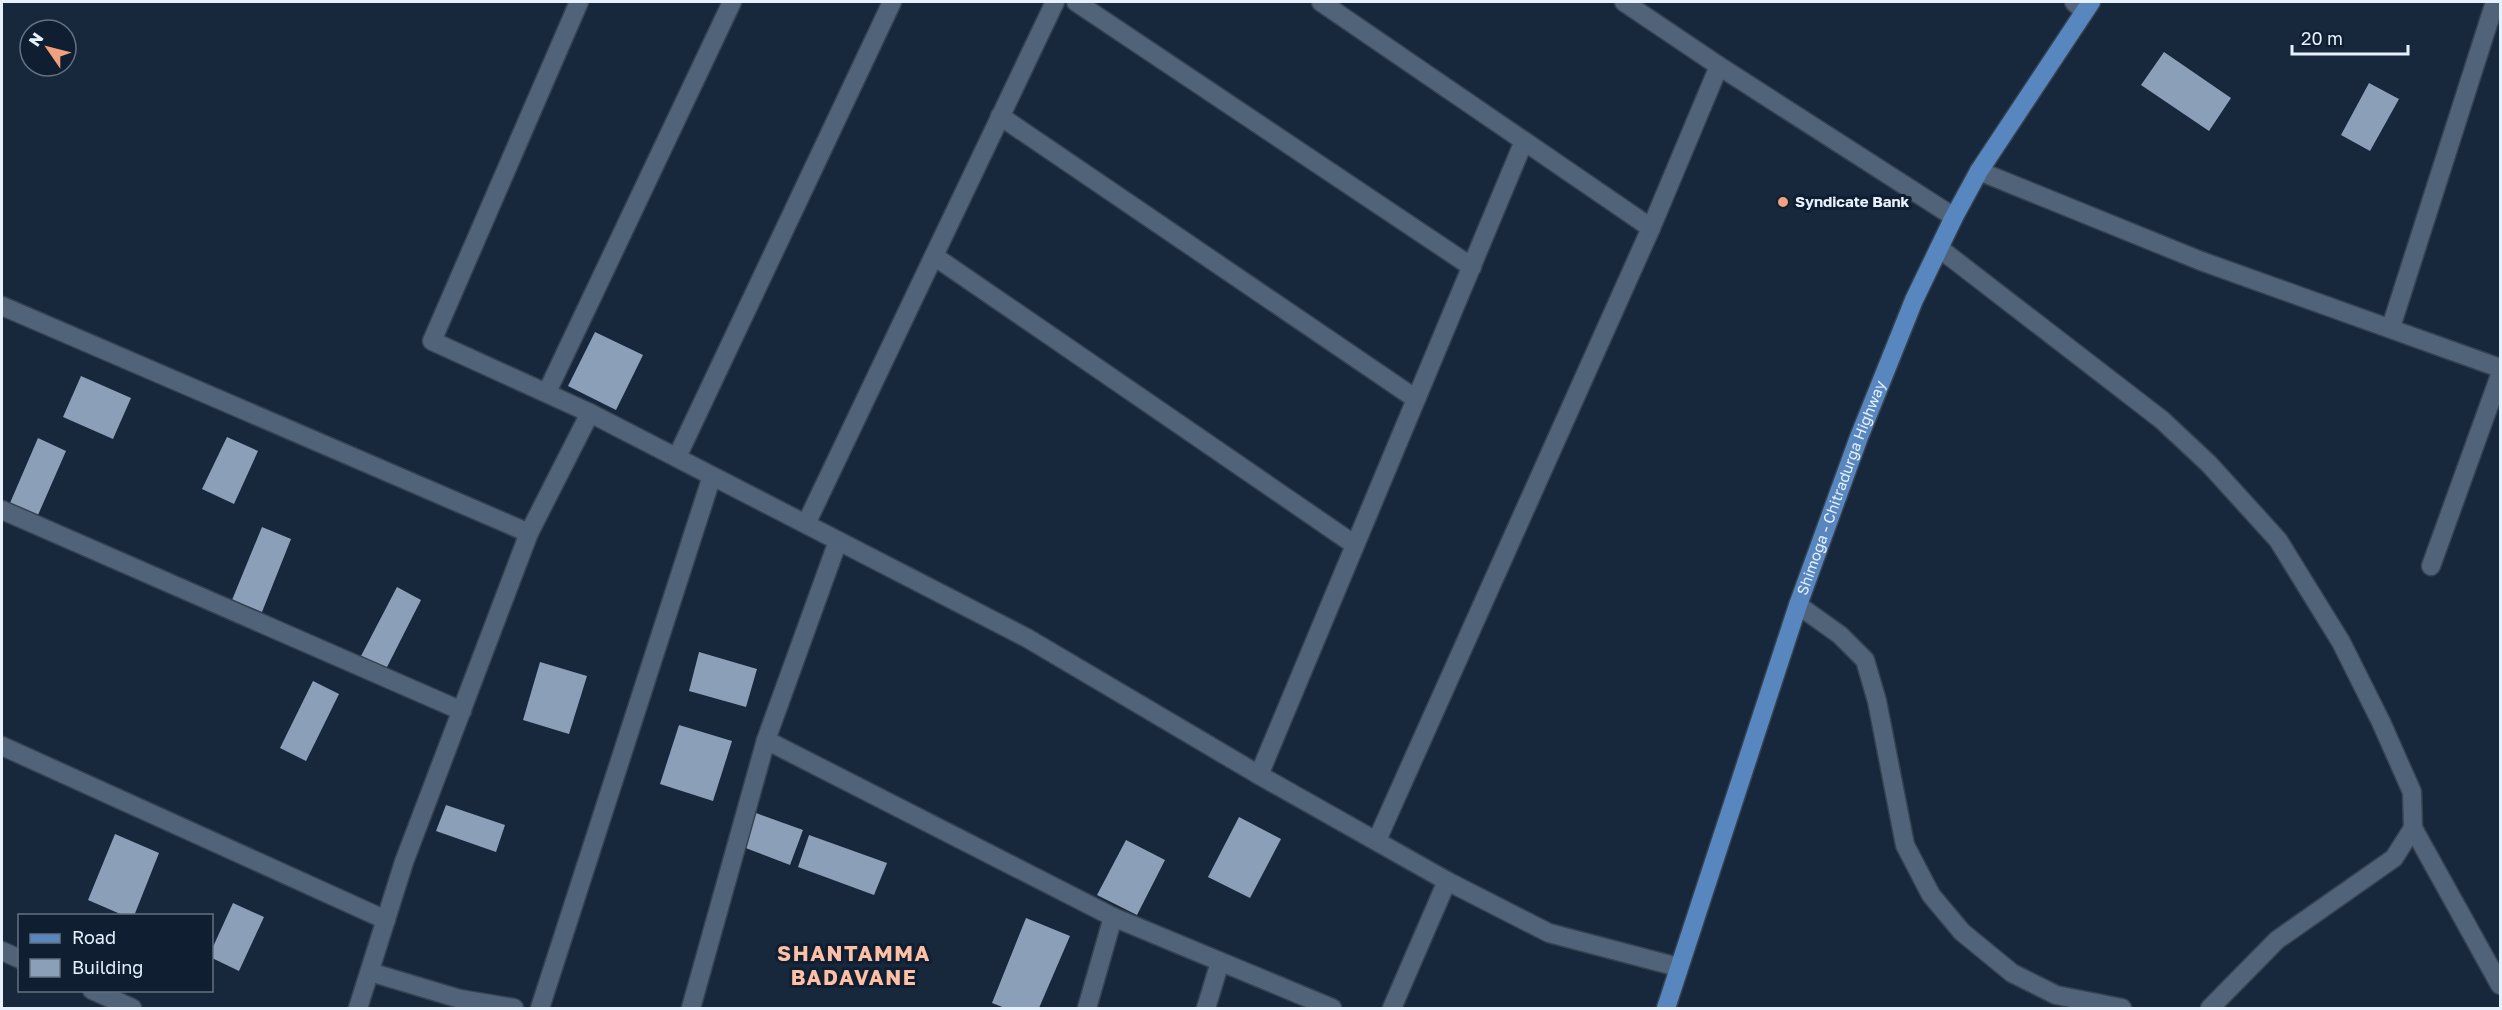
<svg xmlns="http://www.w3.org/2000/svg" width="2502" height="1010" viewBox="0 0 2502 1010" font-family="'Golos Text',sans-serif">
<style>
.building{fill:#8c9fb8}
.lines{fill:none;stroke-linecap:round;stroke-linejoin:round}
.service-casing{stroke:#354252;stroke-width:21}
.minor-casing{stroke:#354252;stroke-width:21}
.primary-casing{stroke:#354252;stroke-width:21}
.service{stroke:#516379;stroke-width:18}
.minor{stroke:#516379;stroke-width:18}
.primary{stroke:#5887c0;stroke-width:18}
.poi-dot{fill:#f2a17e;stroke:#0f1e31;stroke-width:2}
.labels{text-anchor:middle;stroke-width:6;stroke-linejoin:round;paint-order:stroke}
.poi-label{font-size:15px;font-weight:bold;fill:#e6f1fe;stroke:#0f1e31;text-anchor:start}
.street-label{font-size:15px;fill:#e6f1fe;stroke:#0f1e31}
.district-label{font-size:21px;font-weight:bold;letter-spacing:1.5px;fill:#fdbfa5;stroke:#0f1e31}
</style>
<rect width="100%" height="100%" fill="#18283c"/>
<g class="building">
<polygon points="2164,52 2231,98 2209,131 2141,85"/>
<polygon points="2369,83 2399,99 2370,151 2341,135"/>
<polygon points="595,332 643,355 616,410 568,386"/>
<polygon points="81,376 131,398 113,439 63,417"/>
<polygon points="227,437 258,451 234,504 202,489"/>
<polygon points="38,438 66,451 38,515 10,503"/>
<polygon points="262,527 291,539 262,612 232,600"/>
<polygon points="397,587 421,600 386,669 361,656"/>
<polygon points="699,652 757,669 746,707 689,691"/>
<polygon points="540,662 587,676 569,734 523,720"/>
<polygon points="313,681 339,694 306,761 280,748"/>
<polygon points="679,725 732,741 713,801 660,784"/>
<polygon points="446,805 505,825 496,852 436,831"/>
<polygon points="756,813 803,830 790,865 743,847"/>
<polygon points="1239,817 1281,839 1250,898 1208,877"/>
<polygon points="115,834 159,853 134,916 125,916 88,900"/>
<polygon points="809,835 887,863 874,895 798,867"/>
<polygon points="1126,840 1165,860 1137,915 1097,895"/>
<polygon points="233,903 264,917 239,971 212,958 212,949"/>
<polygon points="1026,918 1070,936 1039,1008 1005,1008 992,1003"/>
</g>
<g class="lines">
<g class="service-casing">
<g id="service">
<polyline points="2074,2 2084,12"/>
<polyline points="1798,605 1840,635 1865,660 1877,701 1905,845 1931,895 1962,932 2012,973 2056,995 2122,1008"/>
</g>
</g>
<g class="minor-casing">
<g id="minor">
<polyline points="579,2 432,341 590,413 1027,638 1259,775 1447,881 1549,933 1678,967"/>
<polyline points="1076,2 1472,267"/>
<polyline points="1321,2 1651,228"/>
<polyline points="1624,2 1719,66 1954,217"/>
<polyline points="1000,116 1416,399"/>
<polyline points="1979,171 2201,261 2500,368"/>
<polyline points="1939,248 2162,420 2209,464 2278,540 2341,642 2381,722 2412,792 2413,828 2394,858 2277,940 2210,1008"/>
<polyline points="934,256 1355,545"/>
<polyline points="2,306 529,533"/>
<polyline points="2391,327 2495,2"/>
<polyline points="547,392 732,2"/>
<polyline points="677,457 892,2"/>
<polyline points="2,510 462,711"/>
<polyline points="806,524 1055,2"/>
<polyline points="2431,566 2500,375"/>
<polyline points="766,740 1113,917 1332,1008"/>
<polyline points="2,746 386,920"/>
<polyline points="1259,775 1524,141"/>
<polyline points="2413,828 2500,985"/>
<polyline points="1377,840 1651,228 1719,66"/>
<polyline points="2,951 20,959"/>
<polyline points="370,972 460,999 514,1008"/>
<polyline points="92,990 132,1008"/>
<polyline points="358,1008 404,862 529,533 590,413"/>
<polyline points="540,1008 712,476"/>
<polyline points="691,1008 766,740 838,541"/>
<polyline points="1087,1008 1113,917"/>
<polyline points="1206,1008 1220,962"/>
<polyline points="1392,1008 1447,881"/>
</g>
</g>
<g class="primary-casing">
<g id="primary">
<path id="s1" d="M1666,1008L1798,605L1859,437L1914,300L1954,217L1979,171L2091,2"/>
</g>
</g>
<use href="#service" class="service"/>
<use href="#minor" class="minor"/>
<use href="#primary" class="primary"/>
</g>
<circle class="poi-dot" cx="1783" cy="202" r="6"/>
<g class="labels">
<g class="poi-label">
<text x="1795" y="207">Syndicate Bank</text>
</g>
<g class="street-label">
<text dy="5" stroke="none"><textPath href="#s1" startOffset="549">Shimoga - Chitradurga Highway</textPath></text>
</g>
<g class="district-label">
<text x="854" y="961">SHANTAMMA<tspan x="854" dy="24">BADAVANE</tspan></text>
</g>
</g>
<rect width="2502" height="1010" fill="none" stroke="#e6f1fe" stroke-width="6"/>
<rect x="18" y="914" width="195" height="78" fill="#0f1e31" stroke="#657283" stroke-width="1.5"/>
<rect x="30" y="934" width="30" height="9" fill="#5887c0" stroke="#657283" stroke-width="1.5"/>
<text x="72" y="944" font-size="18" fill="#e6f1fe">Road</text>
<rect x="30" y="959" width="30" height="18" fill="#8c9fb8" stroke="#657283" stroke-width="1.5"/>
<text x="72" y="974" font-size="18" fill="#e6f1fe">Building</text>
<g transform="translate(48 48) rotate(305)"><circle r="28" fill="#0f1e31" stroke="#657283" stroke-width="1.5"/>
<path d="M0-4.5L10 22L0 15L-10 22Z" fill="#f2a17e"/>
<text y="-9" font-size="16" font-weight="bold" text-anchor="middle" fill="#e6f1fe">N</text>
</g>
<path d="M2292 45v9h116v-9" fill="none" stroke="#e6f1fe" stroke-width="3"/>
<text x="2301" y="45" font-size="18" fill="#e6f1fe" stroke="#0f1e31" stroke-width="4.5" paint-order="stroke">20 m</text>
</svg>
